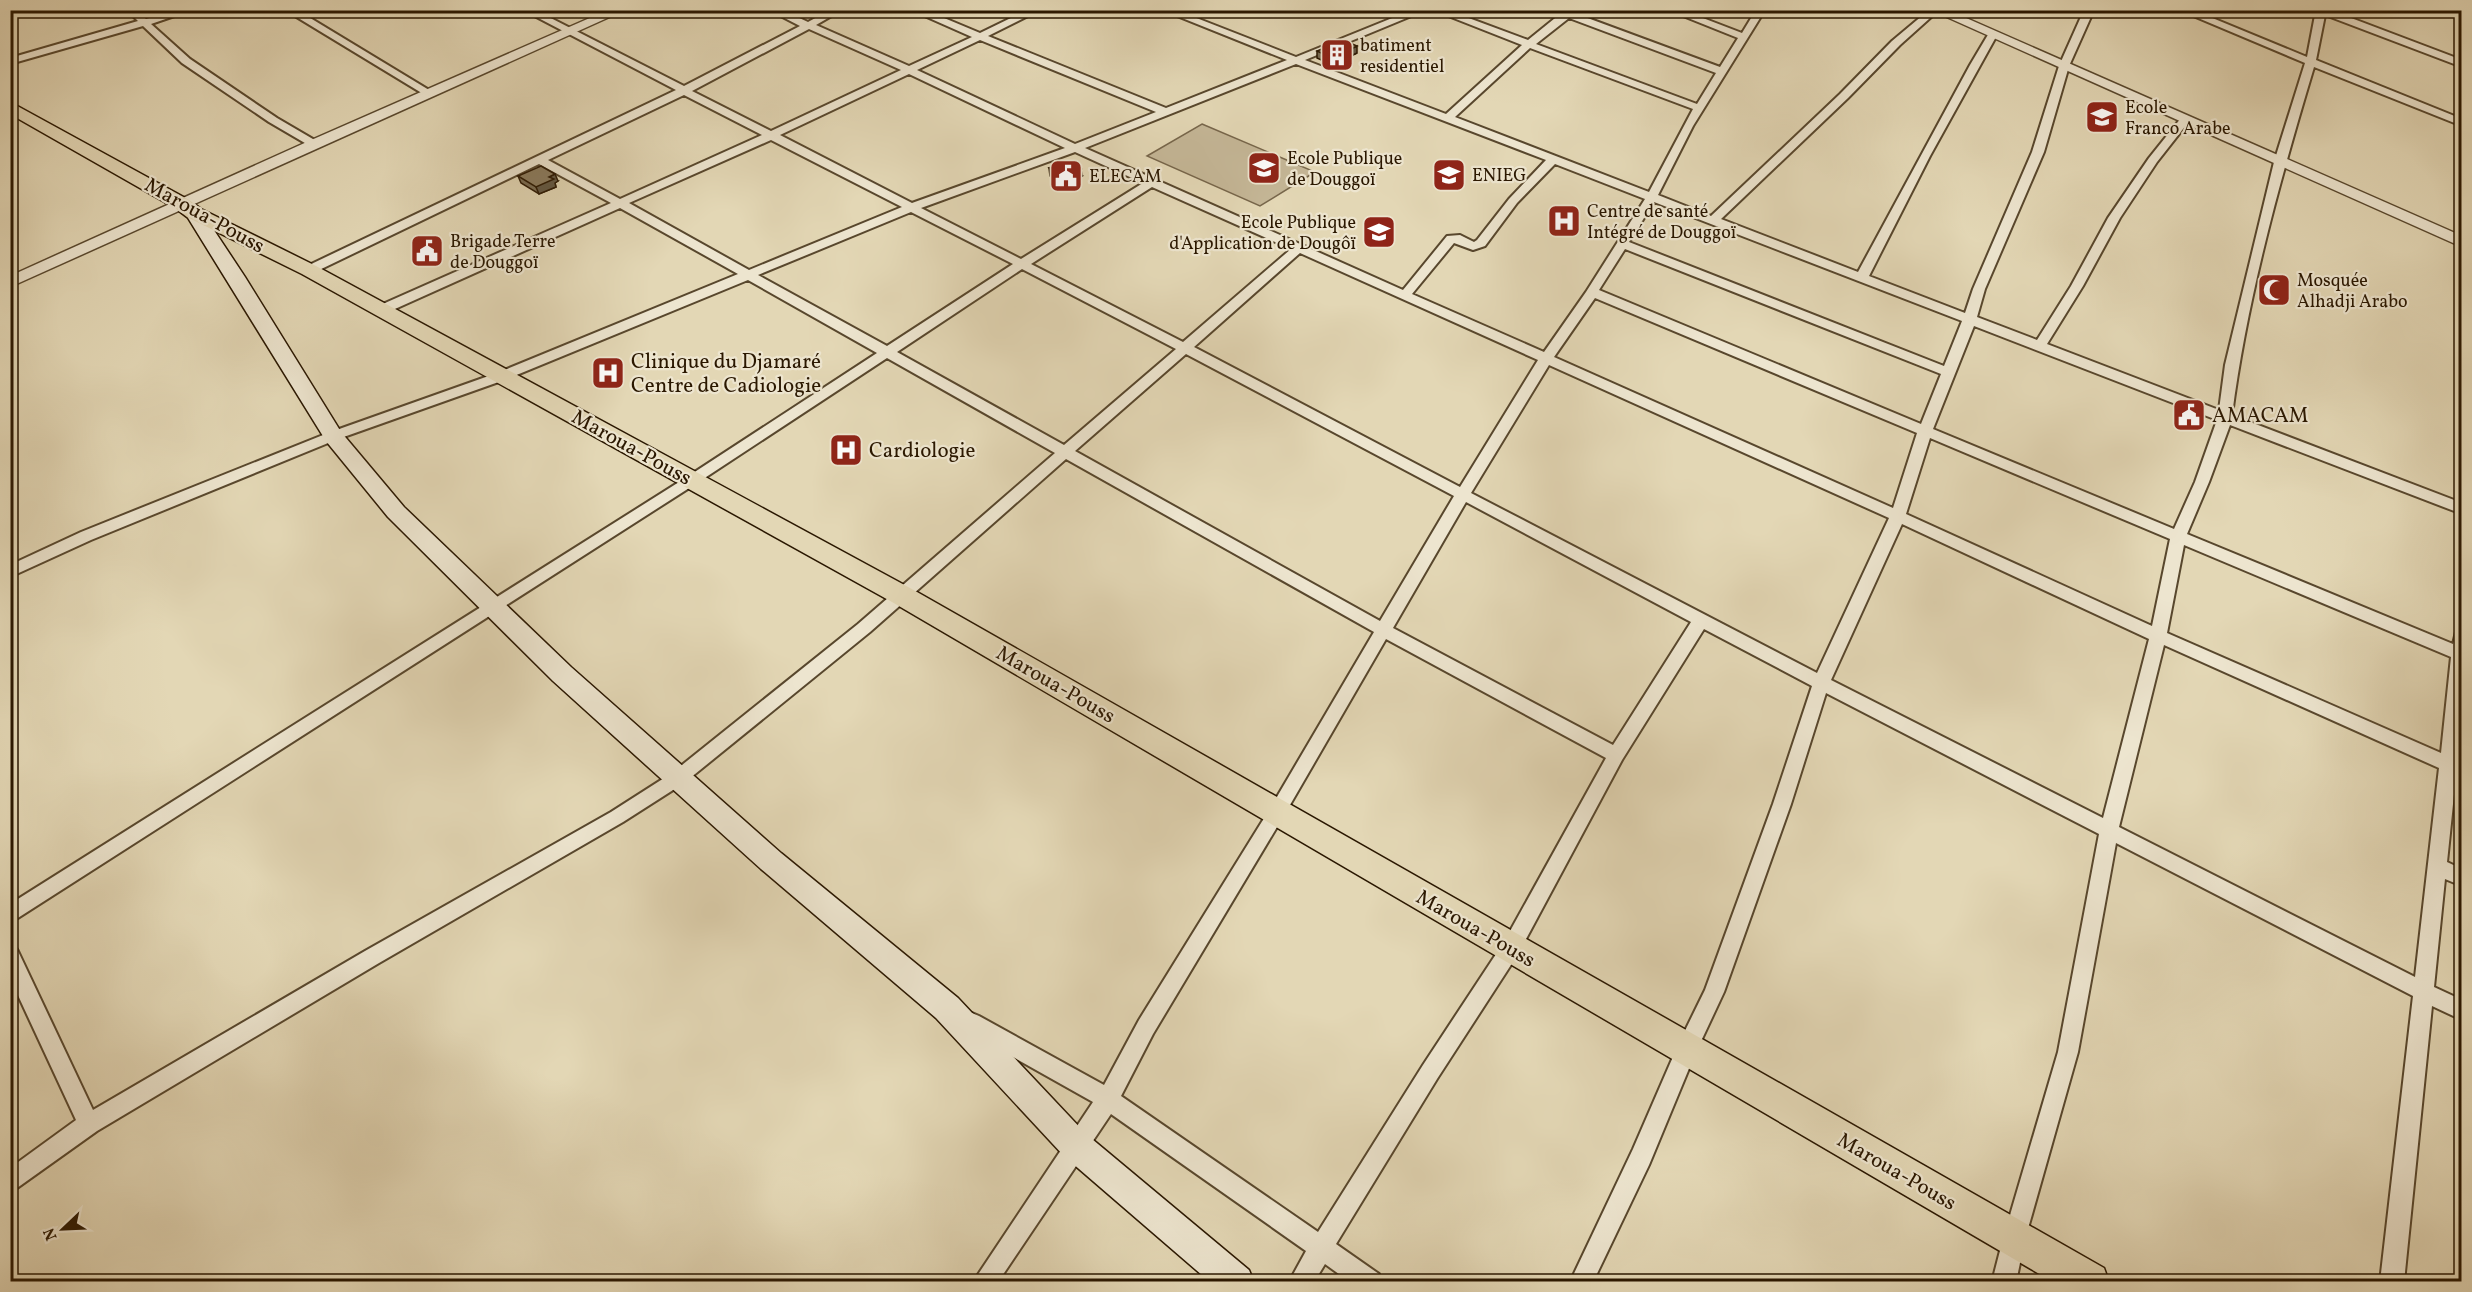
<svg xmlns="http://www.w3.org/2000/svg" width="2472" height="1292" viewBox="0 0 2472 1292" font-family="Vollkorn,serif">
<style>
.green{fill:#c4b696;stroke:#77664b;stroke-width:1.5}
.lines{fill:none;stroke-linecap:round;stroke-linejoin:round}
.minor-casing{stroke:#58472d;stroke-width:4}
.tertiary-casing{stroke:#58472d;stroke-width:3}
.secondary-casing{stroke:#2a1700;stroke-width:3}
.primary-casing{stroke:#2a1700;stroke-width:3}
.minor{fill:#ede5cf;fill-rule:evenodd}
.tertiary{fill:#ede5cf;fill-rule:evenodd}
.secondary{fill:#ede5cf;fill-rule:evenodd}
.primary{fill:#e3d7b5;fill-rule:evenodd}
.wall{fill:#776a51;stroke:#2a1700;stroke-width:1.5}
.shaded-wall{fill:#615642;stroke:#2a1700;stroke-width:1.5}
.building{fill:#8a7b5e;stroke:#2a1700;stroke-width:1.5}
.labels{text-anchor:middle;stroke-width:4.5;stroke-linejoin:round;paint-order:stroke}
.far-poi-label{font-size:18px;fill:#2a1700;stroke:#ede5cf;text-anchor:start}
.street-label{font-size:21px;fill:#2a1700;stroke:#ede5cf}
.poi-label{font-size:21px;fill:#2a1700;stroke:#ede5cf;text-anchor:start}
</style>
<rect width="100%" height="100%" fill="#e3d7b5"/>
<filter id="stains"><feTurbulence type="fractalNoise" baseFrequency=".00333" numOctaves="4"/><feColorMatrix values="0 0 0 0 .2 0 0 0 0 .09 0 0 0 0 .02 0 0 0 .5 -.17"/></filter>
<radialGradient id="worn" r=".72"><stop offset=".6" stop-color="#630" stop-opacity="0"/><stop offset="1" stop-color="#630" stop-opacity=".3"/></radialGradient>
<polygon class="green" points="1202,124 1315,172 1260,206 1147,156"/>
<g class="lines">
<g class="minor-casing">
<g id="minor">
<polygon points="127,10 137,10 146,19 176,10 192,10 151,24 190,59 277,118 318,142 318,146 310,146 269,122 182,63 143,26 10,64 10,58 138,21"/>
<polygon points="285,10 297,10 434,93 425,95"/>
<path d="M523,10H535L684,86L800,26L769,10H782L808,22L830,10H842L816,25L909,66L972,37L911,10H925L980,33L1027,10H1040L988,36L1166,108L1287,60L1162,10H1176L1296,57L1412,10H1426L1305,60L1446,114L1522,45L1433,10H1447L1528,40L1565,10H1576L1574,13L1720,67L1738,38L1668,10H1682L1742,33L1756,10H1765L1693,126L1658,195L1711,216L1840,94L1892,41L1929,10H1939L1900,45L1848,98L1721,219L1858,272L1970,65L1989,33H1995L1997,35L1930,156L1869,276L1965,313L1973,289L2032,152L2059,66L2084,10H2094L2069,66L2044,152L1985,289L1977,317L2037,340L2071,286L2108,218L2149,158L2181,118H2189L2190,120L2157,162L2120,218L2083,286L2047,344L2219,410L2225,365L2274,162L2305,63L2179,10H2193L2307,57L2316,10H2330L2462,60V67L2325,15L2316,60L2462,119V126L2314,67C2280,180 2247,298 2232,415L2462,503V514L2230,425L2209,482L2187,534L2453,644L2456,632L2462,630V720L2457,760L2462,762V777L2456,775L2447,862L2462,869V886L2445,879L2434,987L2462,1000V1020L2432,1006L2404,1282H2380L2413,996L2116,843L2078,1052L2025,1239L2016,1282H1992L2003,1239L2058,1052L2099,834L1826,693L1791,804L1724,992L1695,1054L1649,1165L1593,1282H1570L1633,1149L1679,1043L1705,990L1773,804L1812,686L1704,629L1622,760L1518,954L1437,1079L1336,1244L1379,1274L1382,1282H1350L1325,1264L1314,1282H1289L1306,1251L1111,1114L998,1282H973L1093,1102L965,1030L962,1023L965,1016L972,1013L979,1016L1104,1085L1139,1020L1271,807L1374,632L1066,459L870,632L684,783L623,822L379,963L97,1131L10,1193V1168L76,1120L10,978V946L17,949L93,1110L365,951L611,812L672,773L858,624L1055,453L887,358L697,483L10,923V904L687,477L877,353L748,280L507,379L338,439L91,540L10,577V565L81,532L328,433L497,373L738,274L620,208L386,313H376L375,310L376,307L611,203L539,164L313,273H305L303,270L305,267L676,90ZM1569,18L1716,73L1697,104L1536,44ZM809,29L901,70L771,131L692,91ZM980,40L1156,112L1075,144L917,70ZM1530,48L1693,109L1649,192L1455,117ZM1296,64L1546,160L1509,199L1477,240L1474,242L1460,235L1447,236L1403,290L1085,148ZM909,74L1065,148L912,203L780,135ZM684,95L762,135L620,199L548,160ZM771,140L902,207L749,270L629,203ZM1075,152L1143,183L1021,259L921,208ZM1555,164L1645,199L1586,292L1544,352L1412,294L1454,243L1473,250L1485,246L1517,203ZM1152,187L1291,249L1183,342L1031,264ZM1654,202L1962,321L1944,366L1629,242ZM911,212L1013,264L887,346L758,275ZM1625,249L1941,374L1921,424L1599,290ZM1300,253L1538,360L1460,487L1194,347ZM1022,269L1176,349L1064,445L897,352ZM1595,298L1917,433L1893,508L1554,357ZM1974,326L2217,420L2195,482L2174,529L1933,429ZM1186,354L1454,496L1380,621L1075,451ZM1549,365L1889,518L1817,673L1471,493ZM1930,438L2170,539L2152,626L1906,514ZM1466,502L1691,622L1613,745L1393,628ZM1902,524L2149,639L2103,818L1831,680ZM2184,545L2451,657L2441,753L2167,633ZM1386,639L1606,758L1504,942L1423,1065L1318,1232L1121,1096L1153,1034L1283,817ZM2164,645L2439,768L2415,977L2119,827Z"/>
</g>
</g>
<g class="tertiary-casing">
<g id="tertiary">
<polygon points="608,10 625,10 10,287 10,276 309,141"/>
<polygon points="1931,10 1948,10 2462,236 2462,247"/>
</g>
</g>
<g class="secondary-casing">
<polygon id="secondary" points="194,208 200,209 245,277 341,432 404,507 571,667 781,853 958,998 1086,1134 1249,1270 1254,1282 1210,1282 1064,1156 936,1018 761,869 553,681 388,517 326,441 185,213 188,209"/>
</g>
<g class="primary-casing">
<polygon id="primary" points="10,102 189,200 201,209 316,266 910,588 2104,1268 2109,1282 2053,1282 892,602 302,274 187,217 175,208 10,114"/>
</g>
<use href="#minor" class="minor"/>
<use href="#tertiary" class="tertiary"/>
<use href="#secondary" class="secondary"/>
<use href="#primary" class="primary"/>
</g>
<g class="wall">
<polygon points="1317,51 1357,53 1332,65 1317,58"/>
<polygon points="1049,168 1082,176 1065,184 1050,176"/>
<polygon points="518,176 558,181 555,183 556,187 539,194 521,183"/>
</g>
<g class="shaded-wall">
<polygon points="1357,46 1357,53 1332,65 1332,58"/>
<polygon points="1081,169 1082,176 1065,184 1064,177"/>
<polygon points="555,174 558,181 555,183 556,187 539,194 536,187 549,177"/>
</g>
<g class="building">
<polygon points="1343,40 1357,46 1332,58 1317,51"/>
<polygon points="1066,161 1081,169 1064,177 1049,168"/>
<polygon points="541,166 555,174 549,177 554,179 536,187 518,176"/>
</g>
<defs>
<g id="building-square" transform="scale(1.725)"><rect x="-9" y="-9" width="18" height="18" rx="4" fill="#8f2418" stroke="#ede5cf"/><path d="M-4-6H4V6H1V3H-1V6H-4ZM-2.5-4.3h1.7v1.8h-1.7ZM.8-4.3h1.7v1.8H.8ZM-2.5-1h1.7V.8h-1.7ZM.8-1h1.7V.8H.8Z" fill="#fff"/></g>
<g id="school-square" transform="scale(1.725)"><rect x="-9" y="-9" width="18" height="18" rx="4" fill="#8f2418" stroke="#ede5cf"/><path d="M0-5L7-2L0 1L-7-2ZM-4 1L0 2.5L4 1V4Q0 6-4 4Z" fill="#fff"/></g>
<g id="civic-square" transform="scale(1.725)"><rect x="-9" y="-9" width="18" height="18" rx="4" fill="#8f2418" stroke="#ede5cf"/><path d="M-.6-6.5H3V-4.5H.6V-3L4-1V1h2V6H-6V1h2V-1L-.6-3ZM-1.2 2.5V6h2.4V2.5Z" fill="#fff"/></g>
<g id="hospital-square" transform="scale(1.725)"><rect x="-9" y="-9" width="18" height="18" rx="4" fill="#8f2418" stroke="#ede5cf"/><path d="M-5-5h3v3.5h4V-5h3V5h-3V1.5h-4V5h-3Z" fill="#fff"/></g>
<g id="mosque-square" transform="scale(1.725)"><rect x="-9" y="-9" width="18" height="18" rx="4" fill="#8f2418" stroke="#ede5cf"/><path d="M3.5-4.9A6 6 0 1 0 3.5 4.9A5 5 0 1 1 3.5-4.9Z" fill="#fff"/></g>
</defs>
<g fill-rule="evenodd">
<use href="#building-square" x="1337" y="55"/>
<use href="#school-square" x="2102" y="117"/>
<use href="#school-square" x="1264" y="168"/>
<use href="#school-square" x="1449" y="175"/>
<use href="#civic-square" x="1066" y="176"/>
<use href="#hospital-square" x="1564" y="221"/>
<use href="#school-square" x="1379" y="232"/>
<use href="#civic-square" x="427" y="251"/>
<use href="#mosque-square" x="2274" y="290"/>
<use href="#hospital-square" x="608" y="373"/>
<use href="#civic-square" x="2189" y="415"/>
<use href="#hospital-square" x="846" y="450"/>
</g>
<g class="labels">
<g class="far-poi-label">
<text x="1360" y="51">batiment<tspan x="1360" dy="21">residentiel</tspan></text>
<text x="2125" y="113">Ecole<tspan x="2125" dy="21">Franco Arabe</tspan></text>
<text x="1287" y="164">Ecole Publique<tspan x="1287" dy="21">de Douggoï</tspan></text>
<text x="1472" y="181">ENIEG</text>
<text x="1089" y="182">ELECAM</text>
<text x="1587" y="217">Centre de santé<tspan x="1587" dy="21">Intégré de Douggoï</tspan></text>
<text x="1356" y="228" text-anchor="end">Ecole Publique<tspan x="1356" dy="21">d'Application de Dougôï</tspan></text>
<text x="450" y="247">Brigade Terre<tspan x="450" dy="21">de Douggoï</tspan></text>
<text x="2297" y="286">Mosquée<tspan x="2297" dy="21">Alhadji Arabo</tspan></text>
</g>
<g class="street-label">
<text transform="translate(205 215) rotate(29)" y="7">Maroua-Pouss</text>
<text transform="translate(632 447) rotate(29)" y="7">Maroua-Pouss</text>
<text transform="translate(1056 684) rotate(30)" y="7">Maroua-Pouss</text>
<text transform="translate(1476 928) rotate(30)" y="7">Maroua-Pouss</text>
<text transform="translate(1897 1171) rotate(30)" y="7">Maroua-Pouss</text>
</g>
<g class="poi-label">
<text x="631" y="368">Clinique du Djamaré<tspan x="631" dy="24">Centre de Cadiologie</tspan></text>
<text x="2212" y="422">AMACAM</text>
<text x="869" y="457">Cardiologie</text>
</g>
</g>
<rect width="2472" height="1292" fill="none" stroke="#e3d7b5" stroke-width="36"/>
<rect x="12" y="12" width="2448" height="1268" fill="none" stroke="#2a1700" stroke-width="3"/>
<rect x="18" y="18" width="2436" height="1256" fill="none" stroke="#2a1700" stroke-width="1.5"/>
<g transform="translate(63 1229) rotate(247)" stroke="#ede5cf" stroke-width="4.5" paint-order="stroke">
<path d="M0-4.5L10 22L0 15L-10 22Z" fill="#2a1700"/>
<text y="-9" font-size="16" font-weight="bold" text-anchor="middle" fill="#2a1700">N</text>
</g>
<rect width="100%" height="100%" filter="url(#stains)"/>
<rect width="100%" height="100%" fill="url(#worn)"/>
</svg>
